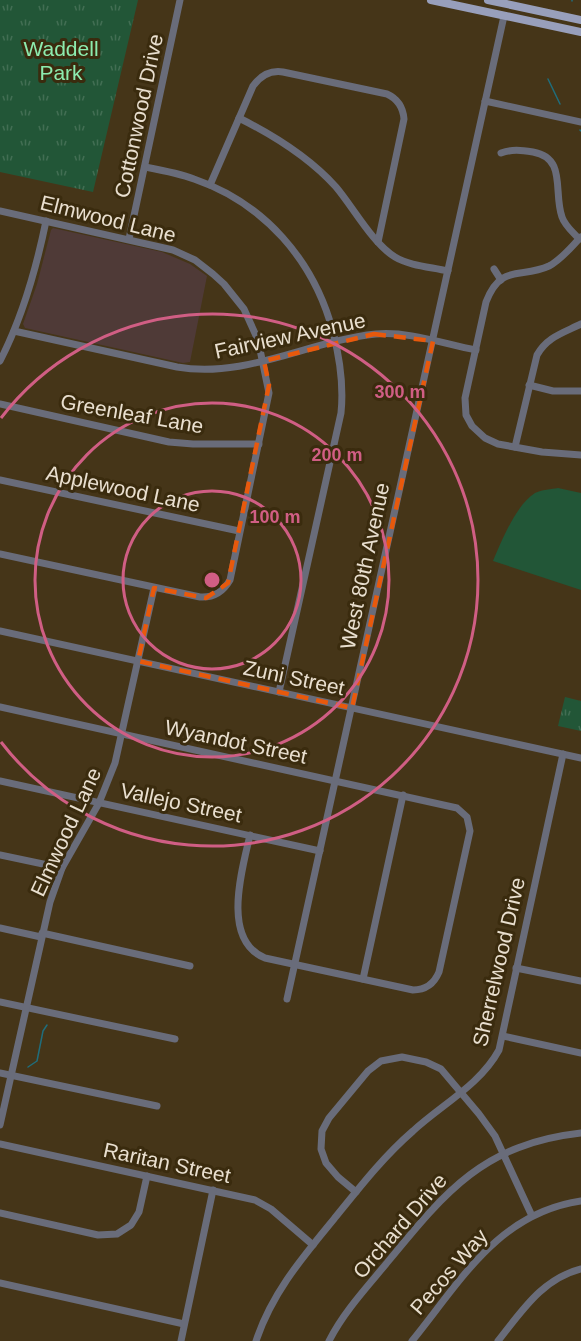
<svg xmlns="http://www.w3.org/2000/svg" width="581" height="1341" viewBox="0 0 581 1341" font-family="Helvetica,sans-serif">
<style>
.education{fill:#4f3a37}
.grass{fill:#225637}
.park{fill:url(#park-tufts)}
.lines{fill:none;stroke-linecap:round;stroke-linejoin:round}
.stream{stroke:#206d7b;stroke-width:1.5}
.minor{stroke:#696c7a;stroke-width:7}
.major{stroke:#989fbb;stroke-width:8}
.marked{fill:none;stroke:#e8590c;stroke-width:4.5;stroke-dasharray:12 8;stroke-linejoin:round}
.ring{fill:none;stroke:#d05e84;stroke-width:3}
.labels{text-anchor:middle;stroke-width:6;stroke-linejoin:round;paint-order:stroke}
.park-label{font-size:21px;fill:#8cebae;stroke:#3a2b0e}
.street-label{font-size:21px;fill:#e9dfcf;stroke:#3a2b0e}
.centre{fill:#d05e84;stroke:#3a2b0e;stroke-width:3}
.ring-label{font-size:18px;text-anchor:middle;font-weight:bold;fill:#d05e84;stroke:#3a2b0e;stroke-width:6;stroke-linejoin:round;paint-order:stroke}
</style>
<defs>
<pattern id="park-tufts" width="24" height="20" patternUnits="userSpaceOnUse" patternTransform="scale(1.5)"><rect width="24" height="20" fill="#225637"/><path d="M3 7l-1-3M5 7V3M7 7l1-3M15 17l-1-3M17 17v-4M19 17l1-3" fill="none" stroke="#426e53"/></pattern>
</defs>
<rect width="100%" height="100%" fill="#453518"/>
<polygon class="education" points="53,228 162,252 190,264 207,276 190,362 183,363 25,328 23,324 37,284 51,230"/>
<path class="grass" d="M558,488L581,493V590L493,561C502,540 516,505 535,493C541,490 552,489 558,488Z"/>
<g class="park">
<polygon points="0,0 138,0 93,192 0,172"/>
<polygon points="565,697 581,701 581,731 558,726"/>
</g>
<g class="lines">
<g class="stream">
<polyline points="572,1 572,0"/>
<polyline points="548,79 560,104"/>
<polyline points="580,130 581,131"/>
<polyline points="28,1067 37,1061 43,1031 47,1025"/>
</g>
<g class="minor">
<polyline points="485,101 581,122"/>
<path d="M239,118C275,136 309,157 336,187C353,207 373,244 395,257C410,266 431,267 448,271"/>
<path d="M501,153C512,149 521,150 533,152C567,158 553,192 562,217C565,226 573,232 579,239"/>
<path d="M145,167C161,170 178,173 194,179C264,203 314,260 333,332C340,359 344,384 341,413L279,692"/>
<path d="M210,185L253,86C261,75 270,70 283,72L387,94C398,99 403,107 404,119L378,242"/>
<path d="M0,211L173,250L195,260L213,274L224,284L244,309L258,340L269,393L230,580C223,592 214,598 200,597L0,554"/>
<path d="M581,237C571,247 561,260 549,266C521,279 501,263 486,302L465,398L466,415L472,426L485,438L498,444L542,452L581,455"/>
<polyline points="129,239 180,0"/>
<polyline points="494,269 501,280"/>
<path d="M14,331L177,367C246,379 308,341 376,334C409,331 444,344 476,350"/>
<path d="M0,361C23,316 36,270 46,221"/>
<polyline points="529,385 553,391 581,391"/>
<polyline points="0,404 169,442 193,444 259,444"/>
<path d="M515,447L537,355C547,337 563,333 581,324"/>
<polyline points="0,480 239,531"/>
<polyline points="0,631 581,758"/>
<path d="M0,707L457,808L467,817L470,831L439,972C434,984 426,990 413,990L265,958C221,940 242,870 250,835"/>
<polyline points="0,781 320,851"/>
<polyline points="0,855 62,868"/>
<polyline points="0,928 41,937"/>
<polyline points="42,933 190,966"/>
<polyline points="516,968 581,981"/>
<polyline points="363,979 403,795"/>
<polyline points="287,999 504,16"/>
<polyline points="0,1002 175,1039"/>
<polyline points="503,1036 581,1053"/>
<polyline points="0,1073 157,1106"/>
<polyline points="0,1125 50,902 62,868 99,803 115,763 154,588"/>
<polyline points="0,1144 255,1200 271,1209 313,1245"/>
<polyline points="356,1192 338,1177 326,1163 321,1149 322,1131 329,1118 368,1071 381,1061 402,1057 426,1062 441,1069 479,1114 495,1136 532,1216"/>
<polyline points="0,1213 98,1235 117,1234 131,1225 139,1212 147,1176"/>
<polyline points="0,1283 184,1324"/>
<polyline points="181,1341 213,1190"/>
<path d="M256,1341C272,1293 302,1258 334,1219C359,1188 383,1157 413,1131C441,1105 480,1085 499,1050L563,754"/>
<path d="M329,1341C343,1313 366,1288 386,1264C445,1192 483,1144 581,1133"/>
<path d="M412,1341C460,1282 498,1213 581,1201"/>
<path d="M498,1341C522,1311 542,1279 581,1269"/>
</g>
<g class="major">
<polyline points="431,0 581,32"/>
<polyline points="488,0 581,20"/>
</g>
</g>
<path class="marked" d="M374,334L433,341L352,708L138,661L154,588L206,598L228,583L269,385L264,361Z"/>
<g class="ring">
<circle cx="212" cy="580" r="89"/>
<circle cx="212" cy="580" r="177"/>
<path d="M1 418A266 266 0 1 1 1 742"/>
</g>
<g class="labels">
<g class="park-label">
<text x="61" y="56">Waddell<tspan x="61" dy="24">Park</tspan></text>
</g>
<g class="street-label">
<text transform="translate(139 116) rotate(-78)" y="7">Cottonwood Drive</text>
<text transform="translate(108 219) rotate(14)" y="7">Elmwood Lane</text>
<text transform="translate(290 336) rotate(-12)" y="7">Fairview Avenue</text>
<text transform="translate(132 414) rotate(10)" y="7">Greenleaf Lane</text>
<text transform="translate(123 489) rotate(12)" y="7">Applewood Lane</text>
<text transform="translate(365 566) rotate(-78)" y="7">West 80th Avenue</text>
<text transform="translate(294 678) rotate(12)" y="7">Zuni Street</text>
<text transform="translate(236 742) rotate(12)" y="7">Wyandot Street</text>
<text transform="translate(181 803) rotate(12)" y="7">Vallejo Street</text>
<text transform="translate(66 832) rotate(-65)" y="7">Elmwood Lane</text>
<text transform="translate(499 962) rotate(-77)" y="7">Sherrelwood Drive</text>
<text transform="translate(167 1163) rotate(12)" y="7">Raritan Street</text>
<text transform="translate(400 1226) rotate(-49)" y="7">Orchard Drive</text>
<text transform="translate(449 1272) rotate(-49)" y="7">Pecos Way</text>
</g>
</g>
<circle cx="212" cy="580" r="9" class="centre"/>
<g class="ring-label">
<text x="400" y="398">300 m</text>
<text x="337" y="461">200 m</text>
<text x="275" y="523">100 m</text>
</g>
</svg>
